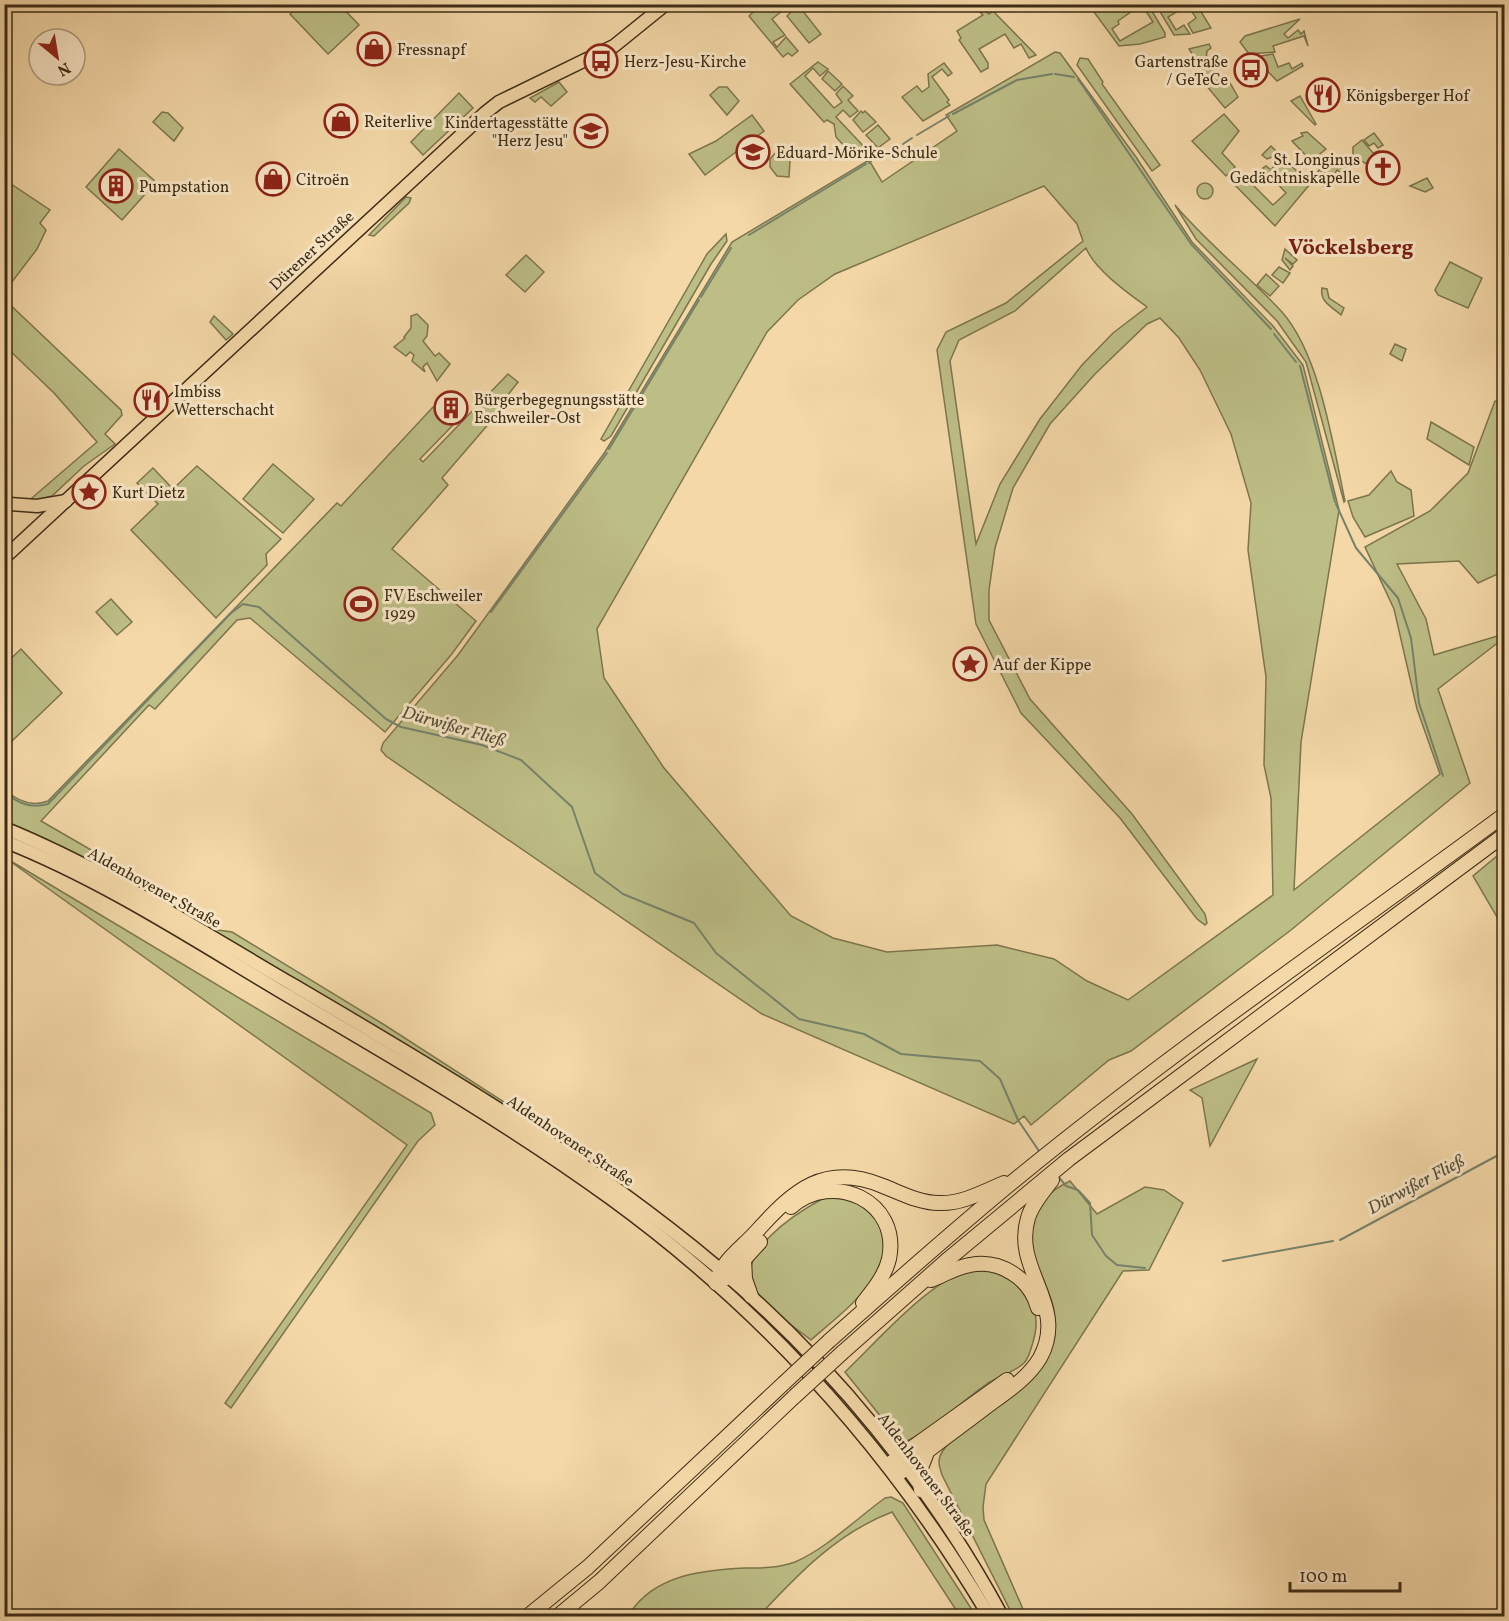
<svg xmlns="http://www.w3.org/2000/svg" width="1509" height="1621" viewBox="0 0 1509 1621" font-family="Vollkorn,serif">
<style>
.green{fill:#bdbe86;stroke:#7d754e;stroke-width:1.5;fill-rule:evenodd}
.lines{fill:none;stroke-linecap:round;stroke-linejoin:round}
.stream{stroke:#76826b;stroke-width:2}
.major-casing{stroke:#3d2c16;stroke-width:15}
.highway-casing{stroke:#3d2c16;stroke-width:16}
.major{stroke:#f4d8a8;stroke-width:12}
.highway{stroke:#f4d8a8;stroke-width:14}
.highway-bridge-casing{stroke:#3d2c16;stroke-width:16;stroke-linecap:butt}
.highway-bridge{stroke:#f4d8a8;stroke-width:14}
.labels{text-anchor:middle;stroke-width:6;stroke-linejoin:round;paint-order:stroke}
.poi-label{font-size:16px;fill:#3d2c16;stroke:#f8e6c6;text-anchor:start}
.street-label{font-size:16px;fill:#3d2c16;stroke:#f8e6c6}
.water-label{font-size:18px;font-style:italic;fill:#55503a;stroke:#f8e6c6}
.district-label{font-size:22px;font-weight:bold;fill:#7a1f14;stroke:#f8e6c6}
</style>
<rect width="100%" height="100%" fill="#f4d8a8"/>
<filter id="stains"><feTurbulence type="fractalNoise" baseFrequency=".00333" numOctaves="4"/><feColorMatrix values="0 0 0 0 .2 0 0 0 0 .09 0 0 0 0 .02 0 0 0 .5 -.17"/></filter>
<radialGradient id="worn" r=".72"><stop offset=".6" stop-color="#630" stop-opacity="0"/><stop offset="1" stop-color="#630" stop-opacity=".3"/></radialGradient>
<g class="green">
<polygon points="302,4 340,5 359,25 328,54 290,14"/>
<polygon points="754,5 761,5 764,8 769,5 798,5 821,34 809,43 787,16 791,12 787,7 772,19 785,35 773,42 777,47 786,37 798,51 792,56 788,53 783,57 749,16 757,8"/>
<polygon points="972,5 988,5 991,7 986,12 989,14 993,11 1036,55 1029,58 1021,44 1014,48 1005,34 979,49 988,63 988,68 981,72 959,40 961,38 957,31 983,15"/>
<polygon points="1096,5 1132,5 1135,9 1118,21 1119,24 1112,29 1120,41 1153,22 1144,8 1149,6 1165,33 1165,37 1140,44 1119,46 1091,8"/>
<polygon points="1156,5 1197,5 1211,28 1193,33 1188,24 1196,18 1188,5 1168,17 1176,30 1184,25 1190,34 1174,35"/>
<polygon points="1300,19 1284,34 1288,38 1298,30 1301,34 1304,31 1308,46 1304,36 1273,46 1275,52 1249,54 1240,42 1245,36"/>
<polygon points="1209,44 1211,48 1207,51 1206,60 1227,84 1230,83 1238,97 1225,108 1205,84 1210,81 1205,81 1199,72 1205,68 1196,72 1190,63 1195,58 1189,49"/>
<path d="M1055,52L1060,53L1136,157L1192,242L1273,326L1303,365L1339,510L1301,742L1294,890L1440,774L1417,709L1394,609L1365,547L1430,511L1468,473L1495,401L1504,403V571L1478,583L1459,561L1397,564L1426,619L1434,655L1504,634V638L1438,689L1470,783L1291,930L1131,1051L1109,1060L1031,1125L1024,1116L1014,1124L762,1014L386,756L381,750L383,743L458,655L605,452L732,242L869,160L882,182L957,131L946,115ZM1044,186L1077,224L1083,241L1006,303L946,332L937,350L976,624L1021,713L1120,818L1197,919L1205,925L1207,923L1205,914L1132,814L1030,699L989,620V590L995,548L1013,488L1050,424L1095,374L1147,324L1160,318L1179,338L1200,370L1231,434L1251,503L1248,550L1266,677L1264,765L1271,798L1273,895L1128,1000L1087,981L1054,959L997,945L887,952L833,938L791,916L664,768L604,678L597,629L767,332L798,300L835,274ZM1086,248C1095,270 1128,293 1147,307L1113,333L1082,365L1040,419L1000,484L976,544L950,361L959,340L1015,311Z"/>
<polygon points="1273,54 1278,67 1289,63 1292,69 1302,63 1303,66 1277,81 1254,57"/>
<polygon points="1080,58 1088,59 1103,82 1102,84 1160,165 1152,171 1077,65"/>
<polygon points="818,62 828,69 820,76 813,68 805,76 834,108 842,102 836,94 843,86 853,96 848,100 858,111 850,117 843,110 836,117 869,152 856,159 836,137 834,124 827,120 824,122 790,84"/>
<polygon points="944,63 952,73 948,76 942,69 932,77 949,100 947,102 950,105 923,121 902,97 917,86 922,92 929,87 928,74"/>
<polygon points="828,71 842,84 835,91 822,79"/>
<polygon points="559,82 567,92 551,106 541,97 535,102 530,98"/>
<polygon points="719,87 727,87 739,101 727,115 710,95"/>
<polygon points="459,93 473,108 423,155 411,142"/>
<polygon points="1300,96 1316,124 1315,125 1291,101"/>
<polygon points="861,111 863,113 865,111 876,122 863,132 853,120"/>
<polygon points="162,112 168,113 183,128 174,141 153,122"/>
<polygon points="1224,114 1239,131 1222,153 1235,167 1226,176 1192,141"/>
<polygon points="752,115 764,131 705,175 689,154 716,141"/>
<polygon points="878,125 890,139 878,148 866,135"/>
<polygon points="1307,132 1326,149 1315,158 1317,161 1314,164 1292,141 1303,136 1301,133"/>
<polygon points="1374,133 1383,145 1378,148 1374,143 1369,146 1364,140"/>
<polygon points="1362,140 1373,153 1379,151 1382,156 1375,169 1353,156 1353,147"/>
<polygon points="1271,146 1310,184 1275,226 1233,183 1242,174 1273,205 1286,193 1263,168 1266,166 1271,170 1278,160 1274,156 1267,159 1262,155"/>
<polygon points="780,148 790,161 789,177 777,176 770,167 770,159"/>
<polygon points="119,149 156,182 122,220 86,187"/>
<polygon points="1337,157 1353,177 1351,180 1337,170 1332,178 1331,188 1327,189 1314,178 1319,170 1324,172 1326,170 1321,166 1327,158 1333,162"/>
<polygon points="1427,178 1433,188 1425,192 1410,186"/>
<polygon points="5,180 50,210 40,223 46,230 37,249 5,291"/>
<circle cx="1205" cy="191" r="8"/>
<polygon points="406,197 411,198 409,203 374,236 369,235"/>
<path d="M1175,205C1208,244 1248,275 1282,312C1320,355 1333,445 1345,501L1344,502L1306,362L1277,321L1196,239Z"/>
<polygon points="726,234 727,241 711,264 611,436 604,441 601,439 707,254"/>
<polygon points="1285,249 1297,260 1293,264 1285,258 1293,266 1290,270 1282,260"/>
<polygon points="526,255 544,272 525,292 506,275"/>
<polygon points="1450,262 1482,278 1468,308 1438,295 1435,290"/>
<polygon points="1279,267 1290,273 1283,283 1272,275"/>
<polygon points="1266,274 1279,286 1270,296 1257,285"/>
<path d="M1322,288L1327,289L1329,298L1344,308L1341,315C1332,307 1319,301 1322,288Z"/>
<polygon points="4,299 121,410 122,415 105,434 115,444 84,466 52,496 26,503 97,442 54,393 5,346"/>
<polygon points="417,314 428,325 427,336 423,341 435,356 439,353 450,364 437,381 427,363 423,367 425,372 412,361 414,355 410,352 406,356 394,347 405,338 404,337 411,328 411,316"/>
<polygon points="214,316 233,334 226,340 210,322"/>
<polygon points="1395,344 1406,349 1402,361 1390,354"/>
<path d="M508,374L518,382L507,396L510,399L442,478L448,485L392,549L476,621L451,655L385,732L250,618L237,620L155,709L149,705L41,821L93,851L89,857L218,930L232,932L383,1024L622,1178L632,1179L627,1187C503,1108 379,1030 252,955C171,908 92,858 5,823L4,789C17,801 32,807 48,801L337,503L341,506L433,407L453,425L420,459L423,462Z"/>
<polygon points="1431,422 1474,447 1469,465 1427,439"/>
<polygon points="273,464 314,499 283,533 243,499"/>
<polygon points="197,466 281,539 266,554 267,565 216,618 131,530 158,504 137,483 153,468 173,489"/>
<polygon points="1391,471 1397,482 1411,490 1414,516 1365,537 1353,517 1348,501 1369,495"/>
<polygon points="111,599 132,622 117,635 96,612"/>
<polygon points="21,649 62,693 12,741 5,735 5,664"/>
<polygon points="1497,856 1504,874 1504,929 1473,876"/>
<polygon points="4,857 431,1113 435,1125 418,1141 231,1408 225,1403 407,1145"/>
<polygon points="1257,1059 1210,1146 1202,1098 1190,1090"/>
<path d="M1070,1181L1097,1214L1145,1187L1164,1190L1183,1203L1149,1270L1123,1271L986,1484L983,1507L984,1520L1026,1616H1013L942,1475C941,1471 939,1466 939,1462C938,1441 993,1412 1007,1396C1023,1378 1039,1354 1051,1332C1074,1294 979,1225 1070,1181Z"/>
<path d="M824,1198C850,1198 859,1199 876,1220C911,1264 841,1313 811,1340C794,1326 767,1311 755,1292C732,1253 796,1213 824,1198Z"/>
<path d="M980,1267C1017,1279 1046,1299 1033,1342C1031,1349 1029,1358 1024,1363C1015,1372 999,1376 988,1383C958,1404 936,1428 902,1443L845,1372C879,1340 935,1273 980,1267Z"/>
<path d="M891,1497L903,1503L976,1616H960L892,1512C837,1533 798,1574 759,1616H631L630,1613C655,1575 702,1570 745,1568C762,1568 779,1568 795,1562C827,1548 856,1519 885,1498Z"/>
</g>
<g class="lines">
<g class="stream">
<polyline points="1055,74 1074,77"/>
<polyline points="1078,79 1191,244 1271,329"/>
<polyline points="953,114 1017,80 1052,74"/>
<polyline points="917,135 949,116"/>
<polyline points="903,144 912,138"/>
<polyline points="877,158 888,152"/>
<polyline points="869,163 871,161"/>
<polyline points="749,235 866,164"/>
<polyline points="701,297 731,248"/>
<polyline points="1274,334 1296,362"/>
<polyline points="1300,366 1335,502"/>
<polyline points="609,449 699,300"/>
<polyline points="1336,504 1356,548 1398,598 1411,638 1419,703 1443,776"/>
<polyline points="491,612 607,453"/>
<path d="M4,792C18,803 30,809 48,804L231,613L243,604L259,607L386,719L401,727L482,745L521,760L572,807L595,873L623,894L694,923L716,953L799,1019L864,1034L901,1054L980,1061L1000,1079L1018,1120L1041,1154"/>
<polyline points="1057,1175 1066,1186 1078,1190 1090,1203 1092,1235 1106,1256 1117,1265 1145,1268"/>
<polyline points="1340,1240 1504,1152"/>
<polyline points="1223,1261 1333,1241"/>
</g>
<g class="major-casing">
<g id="major">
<polyline points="10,504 37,506 66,501"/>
<polyline points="4,558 485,113 499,102 614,46 666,4"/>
<path d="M4,828C107,870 200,931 295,986C440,1071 587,1158 716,1266C831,1362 931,1485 1002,1616"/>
<path d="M4,841C105,881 197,942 290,997C399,1061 508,1124 610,1198C764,1310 892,1452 989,1616"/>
</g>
</g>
<g class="highway-casing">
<g id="highway">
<path d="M791,1207C833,1170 901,1201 889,1259C885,1276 873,1290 863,1303"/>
<polyline points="744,1259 745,1279 751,1296"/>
<path d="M931,1280C944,1275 956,1267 970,1265C1000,1259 1030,1278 1038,1308"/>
<path d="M716,1283C721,1261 742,1248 757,1231C794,1190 825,1162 883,1186C901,1193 919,1203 939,1203C962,1204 983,1192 1004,1183"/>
<polyline points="716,1283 728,1277 760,1242"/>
<path d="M829,1341C892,1285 955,1229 1021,1175C1177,1048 1343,934 1504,815"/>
<polyline points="843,1352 946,1261 1069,1159 1504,835"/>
<polyline points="888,1465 1007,1380"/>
<path d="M896,1476C926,1451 959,1428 990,1404C1008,1391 1028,1378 1040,1358C1069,1305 1012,1270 1028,1218C1032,1204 1043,1192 1052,1180"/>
<polyline points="921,1490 919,1473 926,1455"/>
<polyline points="528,1616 588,1567 784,1383"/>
<polyline points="558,1616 599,1582 795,1396"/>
</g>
</g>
<use href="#major" class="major"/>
<use href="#highway" class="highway"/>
<g class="highway-bridge-casing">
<g id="highway-bridge">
<polyline points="784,1383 829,1341"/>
<polyline points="795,1396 843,1352"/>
</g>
</g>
<use href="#highway-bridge" class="highway-bridge"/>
</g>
<defs>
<g id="shop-ring" transform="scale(1.725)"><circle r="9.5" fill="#f8e6c6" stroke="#8f2418" stroke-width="1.5"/><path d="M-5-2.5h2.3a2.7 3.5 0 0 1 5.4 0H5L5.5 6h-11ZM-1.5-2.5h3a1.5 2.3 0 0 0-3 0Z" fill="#8f2418"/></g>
<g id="bus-ring" transform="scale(1.725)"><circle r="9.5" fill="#f8e6c6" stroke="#8f2418" stroke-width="1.5"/><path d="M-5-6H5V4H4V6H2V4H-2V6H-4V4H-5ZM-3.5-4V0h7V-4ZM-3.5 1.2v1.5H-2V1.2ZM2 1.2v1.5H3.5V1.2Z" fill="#8f2418"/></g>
<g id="restaurant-ring" transform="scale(1.725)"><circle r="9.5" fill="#f8e6c6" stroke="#8f2418" stroke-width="1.5"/><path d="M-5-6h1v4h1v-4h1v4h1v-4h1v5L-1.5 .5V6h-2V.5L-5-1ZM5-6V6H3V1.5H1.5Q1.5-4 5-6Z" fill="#8f2418"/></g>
<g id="school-ring" transform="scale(1.725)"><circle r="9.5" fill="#f8e6c6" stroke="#8f2418" stroke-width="1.5"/><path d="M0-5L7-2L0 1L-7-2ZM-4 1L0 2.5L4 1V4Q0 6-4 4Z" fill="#8f2418"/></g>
<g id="church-ring" transform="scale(1.725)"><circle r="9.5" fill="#f8e6c6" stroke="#8f2418" stroke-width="1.5"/><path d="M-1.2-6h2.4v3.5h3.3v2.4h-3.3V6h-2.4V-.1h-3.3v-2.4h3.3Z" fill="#8f2418"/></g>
<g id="building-ring" transform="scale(1.725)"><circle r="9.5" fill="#f8e6c6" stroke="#8f2418" stroke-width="1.5"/><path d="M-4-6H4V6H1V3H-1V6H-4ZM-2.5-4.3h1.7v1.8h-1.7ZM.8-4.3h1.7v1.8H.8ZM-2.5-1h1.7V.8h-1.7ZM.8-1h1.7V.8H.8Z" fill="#8f2418"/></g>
<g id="sight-ring" transform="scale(1.725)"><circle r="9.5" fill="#f8e6c6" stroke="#8f2418" stroke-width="1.5"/><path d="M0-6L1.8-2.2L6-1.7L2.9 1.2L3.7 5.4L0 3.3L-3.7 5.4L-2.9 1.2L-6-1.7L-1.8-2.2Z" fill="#8f2418"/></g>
<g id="stadium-ring" transform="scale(1.725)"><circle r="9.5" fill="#f8e6c6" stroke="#8f2418" stroke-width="1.5"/><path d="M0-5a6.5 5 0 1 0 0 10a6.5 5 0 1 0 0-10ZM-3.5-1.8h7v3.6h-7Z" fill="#8f2418"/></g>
</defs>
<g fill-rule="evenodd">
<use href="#shop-ring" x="374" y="49"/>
<use href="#bus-ring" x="601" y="61"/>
<use href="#bus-ring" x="1251" y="70"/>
<use href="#restaurant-ring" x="1323" y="95"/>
<use href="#shop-ring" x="341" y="121"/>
<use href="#school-ring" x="591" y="131"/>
<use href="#school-ring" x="753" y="152"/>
<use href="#church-ring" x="1383" y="168"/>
<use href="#shop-ring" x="273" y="179"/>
<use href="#building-ring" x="116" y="186"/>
<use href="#restaurant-ring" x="151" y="400"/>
<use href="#building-ring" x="451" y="408"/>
<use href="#sight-ring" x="89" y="492"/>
<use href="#stadium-ring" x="361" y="604"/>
<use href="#sight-ring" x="970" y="664"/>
</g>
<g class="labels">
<g class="poi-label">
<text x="397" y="55">Fressnapf</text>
<text x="624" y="67">Herz-Jesu-Kirche</text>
<text x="1228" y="67" text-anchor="end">Gartenstraße<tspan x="1228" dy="18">/ GeTeCe</tspan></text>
<text x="1346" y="101">Königsberger Hof</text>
<text x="364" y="127">Reiterlive</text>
<text x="568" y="128" text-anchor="end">Kindertagesstätte<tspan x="568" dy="18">"Herz Jesu"</tspan></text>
<text x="776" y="158">Eduard-Mörike-Schule</text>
<text x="1360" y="165" text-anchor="end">St. Longinus<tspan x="1360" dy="18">Gedächtniskapelle</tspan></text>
<text x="296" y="185">Citroën</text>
<text x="139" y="192">Pumpstation</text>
<text x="174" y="397">Imbiss<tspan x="174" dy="18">Wetterschacht</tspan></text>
<text x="474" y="405">Bürgerbegegnungsstätte<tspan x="474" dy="18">Eschweiler-Ost</tspan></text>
<text x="112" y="498">Kurt Dietz</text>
<text x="384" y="601">FV Eschweiler<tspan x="384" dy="18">1929</tspan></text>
<text x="993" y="670">Auf der Kippe</text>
</g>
<g class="street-label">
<text transform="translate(311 250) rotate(-43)" y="6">Dürener Straße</text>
<text transform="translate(155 887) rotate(29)" y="6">Aldenhovener Straße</text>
<text transform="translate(571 1140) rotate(34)" y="6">Aldenhovener Straße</text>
<text transform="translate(927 1474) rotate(53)" y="6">Aldenhovener Straße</text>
</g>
<g class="water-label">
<text transform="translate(454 726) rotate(16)" y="6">Dürwißer Fließ</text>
<text transform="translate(1416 1184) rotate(-28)" y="6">Dürwißer Fließ</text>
</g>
<g class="district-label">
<text x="1351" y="254">Vöckelsberg</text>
</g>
</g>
<rect width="1509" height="1621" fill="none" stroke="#f4d8a8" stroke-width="24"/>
<rect x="6" y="6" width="1497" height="1609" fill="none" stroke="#3d2c16" stroke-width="3"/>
<rect x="12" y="12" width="1485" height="1597" fill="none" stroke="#3d2c16" stroke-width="1.5"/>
<g transform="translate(57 57) rotate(150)"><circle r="28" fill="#f8e6c6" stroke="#ad9c80" stroke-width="1.5"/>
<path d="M0-4.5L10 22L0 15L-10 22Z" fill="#8f2418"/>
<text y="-9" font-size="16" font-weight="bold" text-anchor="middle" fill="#3d2c16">N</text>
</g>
<path d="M1290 1582v9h110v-9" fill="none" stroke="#3d2c16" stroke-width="3"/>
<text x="1299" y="1582" font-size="18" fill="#3d2c16" stroke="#f8e6c6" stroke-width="4.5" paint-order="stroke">100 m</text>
<rect width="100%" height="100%" filter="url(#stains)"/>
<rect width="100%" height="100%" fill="url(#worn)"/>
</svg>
